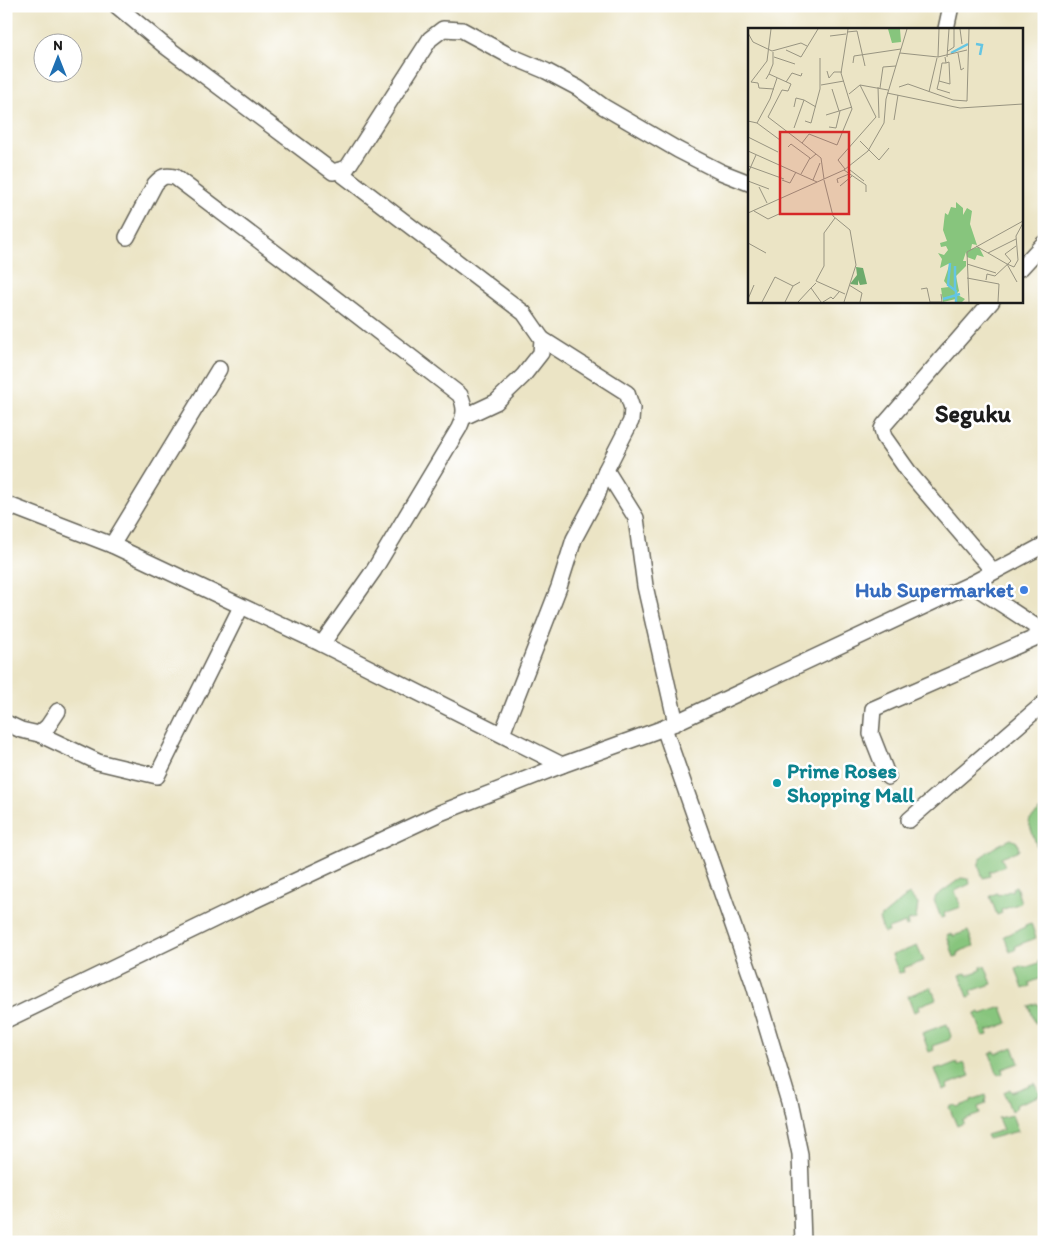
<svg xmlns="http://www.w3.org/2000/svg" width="1050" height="1248" viewBox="0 0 1050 1248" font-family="Itim,sans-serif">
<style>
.green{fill:#87c57d;stroke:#52704c}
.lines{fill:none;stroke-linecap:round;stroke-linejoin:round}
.minor-casing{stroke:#646257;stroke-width:18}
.minor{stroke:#fff;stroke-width:15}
.shop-dot{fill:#3f7fe0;stroke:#fff;stroke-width:2}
.culture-dot{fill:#0f9aa8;stroke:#fff;stroke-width:2}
.labels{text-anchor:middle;stroke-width:5;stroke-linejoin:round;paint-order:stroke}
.shop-label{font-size:21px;font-weight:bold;fill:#366cbe;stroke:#fff;text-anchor:end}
.culture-label{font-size:21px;font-weight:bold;fill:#0d838f;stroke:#fff;text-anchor:start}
.quarter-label{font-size:24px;font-weight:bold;fill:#1c1c1c;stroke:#fff}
.inset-river{fill:none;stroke:#64c5e3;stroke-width:2.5}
.inset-road{fill:none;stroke:#989481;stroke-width:1}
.view{fill:#d62828;fill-opacity:0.15;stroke:#d62828;stroke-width:2.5}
.inset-edge{fill:none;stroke:#1c1c1c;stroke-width:2.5}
</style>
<rect width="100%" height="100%" fill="#fff"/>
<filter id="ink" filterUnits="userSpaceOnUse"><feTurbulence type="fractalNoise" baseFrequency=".02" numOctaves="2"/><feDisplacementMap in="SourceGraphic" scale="10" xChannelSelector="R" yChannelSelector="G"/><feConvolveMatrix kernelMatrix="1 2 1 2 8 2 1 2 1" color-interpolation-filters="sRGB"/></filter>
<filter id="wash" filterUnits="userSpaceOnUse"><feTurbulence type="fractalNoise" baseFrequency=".0096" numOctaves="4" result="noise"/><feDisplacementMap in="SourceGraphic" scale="20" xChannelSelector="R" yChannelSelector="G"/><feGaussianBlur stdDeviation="1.12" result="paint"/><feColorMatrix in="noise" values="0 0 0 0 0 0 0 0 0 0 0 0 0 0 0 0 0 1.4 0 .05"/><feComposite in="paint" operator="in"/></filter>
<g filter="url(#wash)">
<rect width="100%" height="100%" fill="#ebe4c5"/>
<g class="green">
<polygon points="1044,808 1044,840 1042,841 1043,844 1037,847 1029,823 1030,819"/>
<path d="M1011,839L1017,842L1019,850L1001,857L1005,866L989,872L990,876L983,878C982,874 978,868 979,863C982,852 1002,843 1011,839Z"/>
<polygon points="961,878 969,879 970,884 955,891 961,907 944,913 945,917 941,918 934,900 936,896"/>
<polygon points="1016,886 1021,903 1001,910 1002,913 997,915 990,896 997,893 998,895 1013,890 1012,888"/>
<polygon points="909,894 918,904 916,919 908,921 909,925 906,927 905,923 888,929 889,932 884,933 879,919"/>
<polygon points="1031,923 1036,938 1015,946 1016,949 1010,952 1004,936 1025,927 1025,925"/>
<polygon points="968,931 974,946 958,952 958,956 954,957 947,935 952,934 953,936"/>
<polygon points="917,946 924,961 903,968 904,972 899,973 892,955"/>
<polygon points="1043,960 1044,977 1029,983 1030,986 1023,989 1016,969 1023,966 1024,968 1039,963 1039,961"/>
<polygon points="985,966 992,984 971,991 973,995 968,997 960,975 966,973 967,975 981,970 981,967"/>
<polygon points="931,987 936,999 918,1006 919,1010 914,1012 908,996"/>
<polygon points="1037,1003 1038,1005 1044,1004 1044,1017 1042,1017 1043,1021 1035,1023 1029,1006"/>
<polygon points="1002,1007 1008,1023 987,1031 988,1035 983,1036 975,1014 980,1012 981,1014"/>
<polygon points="947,1024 951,1036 949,1040 932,1046 934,1050 929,1052 922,1033"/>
<polygon points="1013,1047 1019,1063 1002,1069 1003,1073 998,1075 990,1054 995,1051 996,1054"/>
<polygon points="957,1063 958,1066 964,1063 970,1076 947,1085 948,1088 943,1090 935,1069 941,1067 942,1069"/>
<polygon points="1035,1083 1041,1095 1015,1105 1016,1108 1011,1111 1004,1092 1010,1089 1012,1092"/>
<polygon points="986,1095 987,1099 985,1100 986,1104 978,1107 980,1114 963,1120 964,1123 957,1126 949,1107 955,1105 957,1107 971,1102 971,1100"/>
<polygon points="1012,1115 1018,1131 988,1139 986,1135 1003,1130 998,1118"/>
</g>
</g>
<g filter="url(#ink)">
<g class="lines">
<g class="minor-casing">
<g id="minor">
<polyline points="117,6 165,46 333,172 347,168 430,39 443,29 462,30 508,55 546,71 578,88 604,107 678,150 721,172 749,183"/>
<polyline points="946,29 951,6"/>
<polyline points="338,171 524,313 542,339 541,353 523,376 496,402 464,417"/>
<path d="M127,237L155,184C162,176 165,175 175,177L327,292L460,395C466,408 465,415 459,428L374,570L322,644"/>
<polyline points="1021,268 1044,243"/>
<polyline points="992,301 884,425 882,429 884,437 911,475 993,571"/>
<polyline points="542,339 627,393 632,408 631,421 606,470 636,518 645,586 676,723"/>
<polyline points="6,504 112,545 322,644 562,765"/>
<polyline points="112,545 219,369"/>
<polyline points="971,584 1044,632"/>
<polyline points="6,723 21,730 39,734 48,726 58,711"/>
<polyline points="664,728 754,985 789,1102 800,1154 803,1242"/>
<polyline points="39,734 98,762 157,776 241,607"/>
<polyline points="502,734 559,587 574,539 597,496 606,470"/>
<polyline points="888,777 871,734 873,709 1044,634"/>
<polyline points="909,820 1044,703"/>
<polyline points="6,1020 221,916 440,813 562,765 664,728 971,584 1044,545"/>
</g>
</g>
<use href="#minor" class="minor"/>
</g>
</g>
<circle class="shop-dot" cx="1024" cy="590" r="5"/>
<circle class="culture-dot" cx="777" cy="783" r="5"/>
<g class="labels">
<g class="shop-label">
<text x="1014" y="597">Hub Supermarket</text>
</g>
<g class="culture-label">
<text x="787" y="778">Prime Roses<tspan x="787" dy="24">Shopping Mall</tspan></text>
</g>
<g class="quarter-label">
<text x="973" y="422">Seguku</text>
</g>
</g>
<g transform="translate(748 28)">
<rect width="275" height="275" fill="#ebe4c5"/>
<path d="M140,1H152L153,14L144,15ZM208,174L215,180V187L219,180L224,183L222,196L229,217L224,216L223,221L231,219L236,229L229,227L227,232L219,229L218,224L215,233H218V238L208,248L211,263L208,266L217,271L214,274H208V271L195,274L193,260L201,259L196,253L202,235L192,240L194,231L190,225L196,227L200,222L198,218L193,219L192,215L199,213L195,202L197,185L200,187L203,179L208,180Z" fill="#87c57d"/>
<path d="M108,239L115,240L119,256L112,257L110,252V257L102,256L109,247Z" fill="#6daa6c"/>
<path class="inset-river" d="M228,16L234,17L232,27M203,25L220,16M202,235L200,257L208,263V274M207,238V262M195,271L212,266"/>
<path class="inset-road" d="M23,1L19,33L3,54L10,55L11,60L26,61M212,1L214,16M99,4L109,3L117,38M0,5L5,14L24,23L53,15L59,18M82,8L98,6M38,22L53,29L70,1M200,23L206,19V1M152,25L190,29L219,22M210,25L213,42L216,40M26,29L47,36M190,29L191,1M197,29L198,35L201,34L202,56L191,53L194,35H198M199,29L201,1M105,35L106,28L153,21M79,43L81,50L86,44H94M21,46L25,36V24M18,51L21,46L43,56L40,63L34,62L20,89L54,115L61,106L89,117L104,81L93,45L100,1M191,53L189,61L202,65M38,54L44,45L53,48L54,45M73,57L96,53M130,59L131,90M151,59L160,56L205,72L219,73L221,1M132,60L135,39L148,38M84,61L91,83M181,64L189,30M139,65L212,80L275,76M101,66L112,57L140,62M46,79L48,70L56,72M78,87L104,79M146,92L150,67M0,93L9,95L22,71L29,50M57,93L63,95L72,61V30M275,94V110M9,95L32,112M81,99L88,100L92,83M46,100L56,72L68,79M0,109L30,124M112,113L131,132L141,120M54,115L68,126L62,131M40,119L43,116L62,130L53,146M0,123L69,154M68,126L73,130L76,151M0,138L36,151M97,141L90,132L128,89L112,57M96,142L118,157V164M102,142L116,153M0,145L8,127M34,152L42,155L48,144M65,152L72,135M76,152L85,188L102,202L108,237L96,274M0,153L21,161M90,155L89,151L101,146M92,158L104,148M11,159L19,175M6,183L20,191L31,186M0,185L96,142L120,123L136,95L138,71L159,1M87,190L76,205V238L68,253L97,266M0,215L18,225M228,218L259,236L269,254M240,225L268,211M219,236L248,245M259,236L266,239L270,232L268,208L275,195M219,250L251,256L250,274M238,252L239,246L247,248L263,233L257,226L268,218M68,255L63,260L73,274M101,257L114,265L112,274M173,261L179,260L182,274M0,271L6,257M14,274L27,249L45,258L52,254M37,274L45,258M50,274L63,260M75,274L83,269L85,271L91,264M182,274H194L193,266M221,274L219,224L275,193"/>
<path class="view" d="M32,104H101V186H32Z"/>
<rect width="275" height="275" class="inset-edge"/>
</g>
<rect width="1050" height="1248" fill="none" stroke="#fff" stroke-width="25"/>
<g transform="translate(58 58)"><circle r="24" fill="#ffffff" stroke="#a4a4a4"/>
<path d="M0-4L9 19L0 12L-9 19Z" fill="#1f6fb2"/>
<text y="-8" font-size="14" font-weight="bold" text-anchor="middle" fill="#1c1c1c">N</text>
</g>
</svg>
